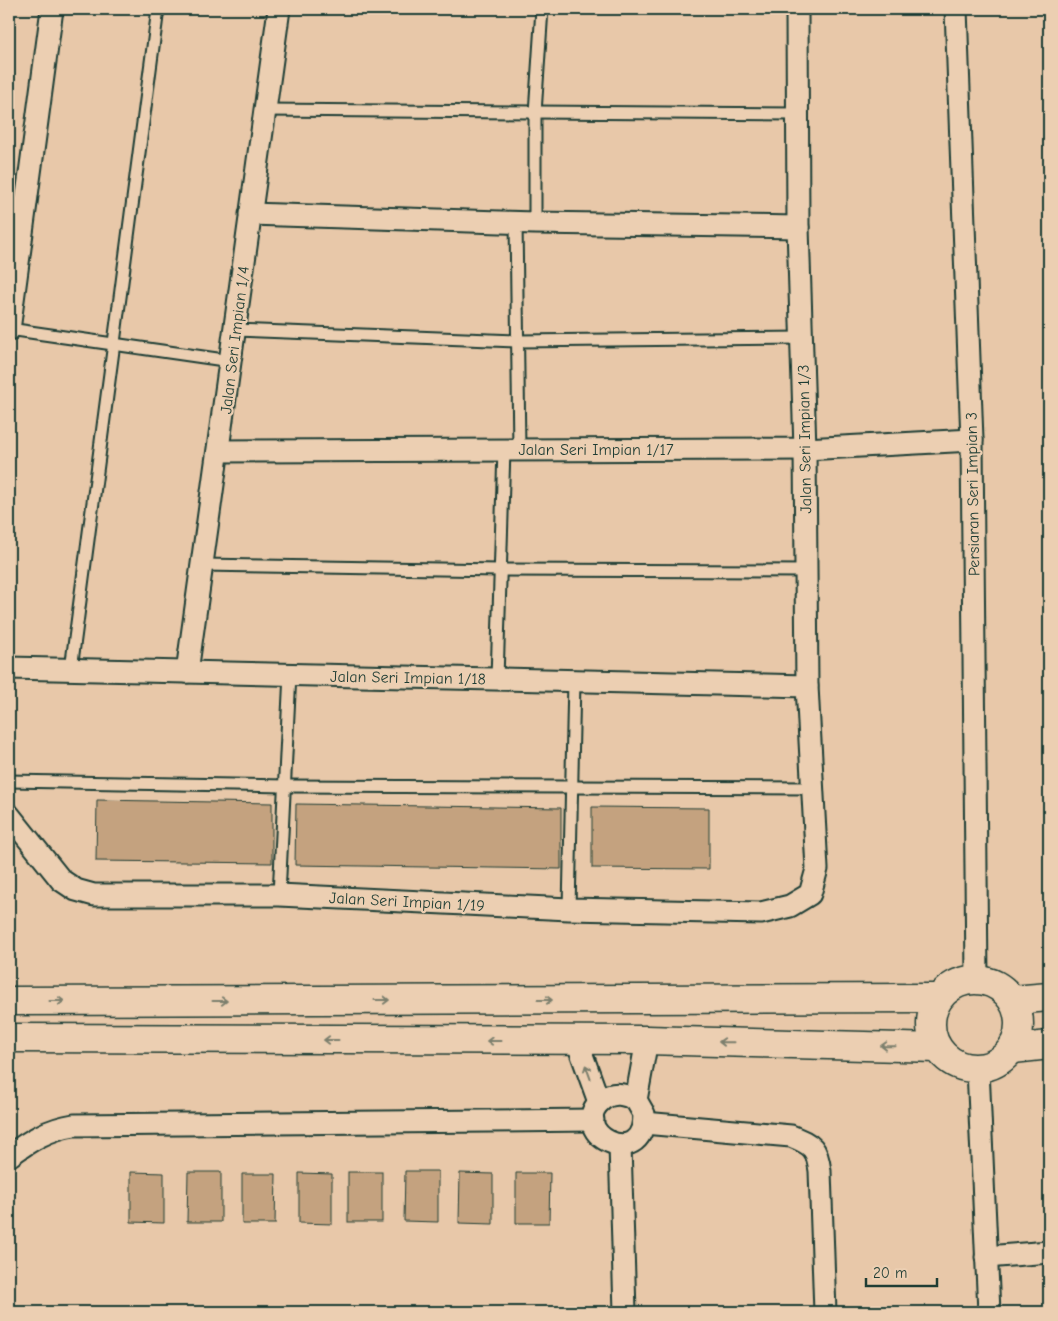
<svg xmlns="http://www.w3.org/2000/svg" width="1058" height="1321" viewBox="0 0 1058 1321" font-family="'Comic Neue',sans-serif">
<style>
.building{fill:#c4a27f;stroke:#1f3d34}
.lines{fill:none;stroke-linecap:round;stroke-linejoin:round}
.service-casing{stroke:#1f3d34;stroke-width:15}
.minor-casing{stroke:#1f3d34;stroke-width:25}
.tertiary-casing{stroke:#1f3d34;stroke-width:31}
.service{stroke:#eccfb2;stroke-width:11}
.minor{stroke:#eccfb2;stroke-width:21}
.tertiary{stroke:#eccfb2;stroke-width:28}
.oneway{stroke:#7b7f6d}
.labels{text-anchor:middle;stroke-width:4.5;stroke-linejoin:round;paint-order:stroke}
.street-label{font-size:16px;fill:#1f3d34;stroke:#eccfb2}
</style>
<rect width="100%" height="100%" fill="#e8c8a9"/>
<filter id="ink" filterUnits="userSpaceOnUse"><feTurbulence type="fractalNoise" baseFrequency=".02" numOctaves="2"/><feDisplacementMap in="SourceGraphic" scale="10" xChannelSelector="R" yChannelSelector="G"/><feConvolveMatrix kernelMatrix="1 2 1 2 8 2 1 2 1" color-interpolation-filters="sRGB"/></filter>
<g filter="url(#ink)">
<g class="building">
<polygon points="97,800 272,803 272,863 96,861"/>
<polygon points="296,804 561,808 561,869 295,865"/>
<polygon points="592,807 709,808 709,869 592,868"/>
<polygon points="405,1171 438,1171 438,1222 404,1221"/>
<polygon points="131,1172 164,1173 164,1223 131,1222"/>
<polygon points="188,1172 221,1172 221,1222 187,1222"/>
<rect x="348" y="1172" width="34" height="50"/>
<polygon points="299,1173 332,1174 332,1224 299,1223"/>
<polygon points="460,1173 493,1174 493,1224 459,1223"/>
<polygon points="516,1173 550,1173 549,1223 516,1223"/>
<polygon points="242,1174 276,1174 275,1224 242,1224"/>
</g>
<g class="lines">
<g class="service-casing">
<g id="service">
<polyline points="264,110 798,114"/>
<polyline points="516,221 519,450"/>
<polyline points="535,223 535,113 542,9"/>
<polyline points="9,329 231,361"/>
<polyline points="236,330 518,341 802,338"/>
<polyline points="203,565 499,570 806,571"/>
<polyline points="71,669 158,9"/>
<polyline points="497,679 504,449"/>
<polyline points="9,781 285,786 812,788"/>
<polyline points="279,895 290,674"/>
<polyline points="569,909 574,681"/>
</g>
</g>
<g class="minor-casing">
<g id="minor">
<polyline points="956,9 972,440 977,980"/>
<polyline points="250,214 535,223 798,227"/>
<polyline points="9,330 52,9"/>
<polyline points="219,451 805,449 972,440"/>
<polyline points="9,668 807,686"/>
<polyline points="187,672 279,9"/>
<polyline points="9,815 61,880 76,890 94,895 279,895 569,909 761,913 790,906 810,894 817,869 807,686 805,449 798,227 797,9"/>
<polyline points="577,1041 599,1102"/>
<polyline points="978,1069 989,1312"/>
<path d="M636,1100C625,1094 614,1091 603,1099C563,1130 644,1176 644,1114L636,1100L647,1040"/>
<path d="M644,1123L791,1136C813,1145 817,1148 820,1171L825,1312"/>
<polyline points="620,1145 625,1312"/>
<path d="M9,1156C29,1141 48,1129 74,1125L593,1120"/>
<polyline points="986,1257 1049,1252"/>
</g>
</g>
<g class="tertiary-casing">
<g id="tertiary">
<circle cx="975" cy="1024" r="44"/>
<polyline points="1013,1000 1049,997"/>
<polyline points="9,1001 939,998"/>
<polyline points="9,1038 647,1040 937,1048"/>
<polyline points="1013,1049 1049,1045"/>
</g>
</g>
<use href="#service" class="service"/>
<use href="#minor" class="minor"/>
<use href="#tertiary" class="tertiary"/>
</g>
<defs><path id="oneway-shaft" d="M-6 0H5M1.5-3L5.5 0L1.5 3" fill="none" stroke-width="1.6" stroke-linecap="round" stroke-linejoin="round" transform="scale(1.25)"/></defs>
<g class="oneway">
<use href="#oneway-shaft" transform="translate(382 1000)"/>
<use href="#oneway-shaft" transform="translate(545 1000)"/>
<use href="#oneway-shaft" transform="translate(57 1001)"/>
<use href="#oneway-shaft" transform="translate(220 1001)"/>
<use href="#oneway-shaft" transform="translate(331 1040) rotate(-180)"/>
<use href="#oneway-shaft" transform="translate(494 1041) rotate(-180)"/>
<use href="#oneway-shaft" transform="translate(726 1042) rotate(-179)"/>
<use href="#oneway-shaft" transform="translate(888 1046) rotate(-179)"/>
<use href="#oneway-shaft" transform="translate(588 1072) rotate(-110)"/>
</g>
</g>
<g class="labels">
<g class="street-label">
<text transform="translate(234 340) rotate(-83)" y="6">Jalan Seri Impian 1/4</text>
<text transform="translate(804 439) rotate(-91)" y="6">Jalan Seri Impian 1/3</text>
<text x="596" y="455">Jalan Seri Impian 1/17</text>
<text transform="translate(972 494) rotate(-91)" y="6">Persiaran Seri Impian 3</text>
<text transform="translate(408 677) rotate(1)" y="6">Jalan Seri Impian 1/18</text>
<text transform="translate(407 901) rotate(3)" y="6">Jalan Seri Impian 1/19</text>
</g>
</g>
<rect width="1058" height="1321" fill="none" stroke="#eccfb2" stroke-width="30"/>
<rect x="15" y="15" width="1028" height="1291" fill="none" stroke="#1f3d34" stroke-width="2" filter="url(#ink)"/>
<path d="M866 1278v8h71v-8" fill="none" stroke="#1f3d34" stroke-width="2.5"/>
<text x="873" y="1278" font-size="15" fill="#1f3d34" stroke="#eccfb2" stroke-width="4" paint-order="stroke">20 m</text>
</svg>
